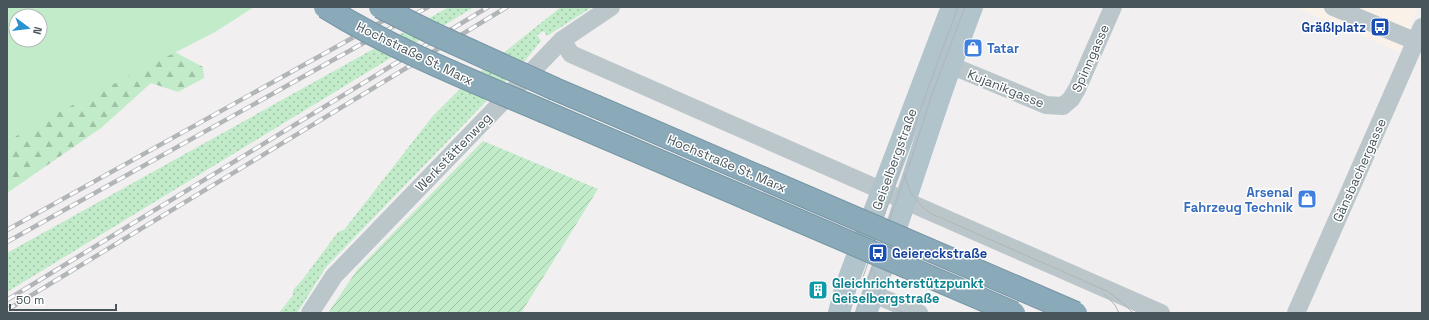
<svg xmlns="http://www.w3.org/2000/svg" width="1429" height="320" viewBox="0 0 1429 320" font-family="'Space Grotesk',sans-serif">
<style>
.commercial{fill:#faf2e9}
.grass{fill:url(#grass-dots)}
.forest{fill:url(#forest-firs)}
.park{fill:#c1ebc9;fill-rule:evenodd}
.garden{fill:url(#garden-furrows)}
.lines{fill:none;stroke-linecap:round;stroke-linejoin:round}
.highway-casing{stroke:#7695a5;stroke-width:24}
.minor{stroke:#bbc6ca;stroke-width:18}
.major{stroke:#b1c3cb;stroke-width:22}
.highway{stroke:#8baab9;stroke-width:22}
.tram{stroke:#b1b5b8;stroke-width:1}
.rail-casing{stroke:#b1b5b8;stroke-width:4.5}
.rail{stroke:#fff;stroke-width:3;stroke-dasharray:9;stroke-linecap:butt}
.highway-bridge-casing{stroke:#7695a5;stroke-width:24;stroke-linecap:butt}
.highway-bridge{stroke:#8baab9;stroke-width:22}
.labels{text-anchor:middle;stroke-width:3;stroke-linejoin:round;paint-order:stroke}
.transit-label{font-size:13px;font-weight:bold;fill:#164399;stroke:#fff;text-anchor:end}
.shop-label{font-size:13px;font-weight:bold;fill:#366cbe;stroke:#fff;text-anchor:start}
.street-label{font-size:13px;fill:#48555a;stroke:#fff}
.culture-label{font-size:13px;font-weight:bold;fill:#0d838f;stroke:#fff;text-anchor:start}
</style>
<defs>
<pattern id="grass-dots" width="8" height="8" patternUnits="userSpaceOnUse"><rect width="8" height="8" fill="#c1ebc9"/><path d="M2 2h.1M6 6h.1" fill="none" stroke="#9fc1a6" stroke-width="1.8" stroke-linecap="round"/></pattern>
<pattern id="forest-firs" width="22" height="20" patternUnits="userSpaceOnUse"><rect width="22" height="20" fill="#c1ebc9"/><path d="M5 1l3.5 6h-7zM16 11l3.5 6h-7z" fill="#9fc1a6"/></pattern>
<pattern id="garden-furrows" width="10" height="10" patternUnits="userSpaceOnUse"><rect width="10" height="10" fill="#c1ebc9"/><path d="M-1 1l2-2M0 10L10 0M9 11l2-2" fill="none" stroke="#9fc1a6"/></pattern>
</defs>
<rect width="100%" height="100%" fill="#f1efef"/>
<polygon class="commercial" points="1295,7 1418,7 1399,52"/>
<g class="grass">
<polygon points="449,7 474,7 7,292 7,253"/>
<polygon points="561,7 592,7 547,36 544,31 537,35 541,41 523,63 326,267 297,313 279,313 293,295 293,290 303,279 338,232 344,230 432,117 467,82"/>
</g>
<polygon class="forest" points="173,51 203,67 204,78 178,92 151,83 101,128 7,193 7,105"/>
<path class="park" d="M7,7H254L215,32L34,125L7,142ZM16,16H40V40H16Z"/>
<polygon class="garden" points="483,141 598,189 521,313 328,313 357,270"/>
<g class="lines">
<g class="highway-casing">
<g id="highway">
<polyline points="555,89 595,106"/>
<polyline points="545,112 746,198"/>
</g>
</g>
<g class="minor">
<polyline points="1333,7 1422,44"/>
<polyline points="562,40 571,54 1161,313"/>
<polyline points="950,65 1046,105 1063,106 1071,99 1077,89 1113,7"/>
<polyline points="873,294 919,313"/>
<polyline points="310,313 334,276 562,40 611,7"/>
<polyline points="1296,313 1422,27"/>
</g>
<g class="major">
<polyline points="839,313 846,286 952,7"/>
<path d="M866,313C904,212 933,108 972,7"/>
</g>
<use href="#highway" class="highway"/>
<g class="tram">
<path d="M905,175C908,193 918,205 932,214L1107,291L1124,304L1133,313"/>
<path d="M874,270C875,292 883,305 905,313"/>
<polyline points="860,286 927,91 958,7"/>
<polyline points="1104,294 1115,305 1119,313"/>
<polyline points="856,313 912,157 932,94 965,7"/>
</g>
<g class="rail-casing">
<g id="rail">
<polyline points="7,230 408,7"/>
<polyline points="7,242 428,7"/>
<polyline points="7,300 488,7"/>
<polyline points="7,310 507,7"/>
</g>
</g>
<use href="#rail" class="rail"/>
<g class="highway-bridge-casing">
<g id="highway-bridge">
<path d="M325,7C394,50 470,80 545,112"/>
<polyline points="380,7 434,34 555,89"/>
<polyline points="595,106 1076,313"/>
<polyline points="746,198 1014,313"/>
</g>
</g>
<use href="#highway-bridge" class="highway-bridge"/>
</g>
<defs>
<g id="bus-square" transform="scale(1)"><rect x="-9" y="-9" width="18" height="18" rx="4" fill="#1a4fb4" stroke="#fff"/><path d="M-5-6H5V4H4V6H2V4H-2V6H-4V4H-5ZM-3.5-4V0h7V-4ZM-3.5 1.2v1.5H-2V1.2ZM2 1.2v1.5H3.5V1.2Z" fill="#fff"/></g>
<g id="shop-square" transform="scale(1)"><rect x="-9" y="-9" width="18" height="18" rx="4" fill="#3f7fe0" stroke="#fff"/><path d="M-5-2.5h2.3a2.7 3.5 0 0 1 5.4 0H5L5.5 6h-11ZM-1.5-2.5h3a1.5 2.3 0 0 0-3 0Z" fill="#fff"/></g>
<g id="building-square" transform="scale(1)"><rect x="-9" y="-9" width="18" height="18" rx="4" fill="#0f9aa8" stroke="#fff"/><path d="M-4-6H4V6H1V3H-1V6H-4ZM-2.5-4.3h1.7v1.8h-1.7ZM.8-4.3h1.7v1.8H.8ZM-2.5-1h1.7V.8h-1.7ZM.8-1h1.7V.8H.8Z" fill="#fff"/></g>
</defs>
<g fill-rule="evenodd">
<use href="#bus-square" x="1380" y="27"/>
<use href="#shop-square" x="973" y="48"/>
<use href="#shop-square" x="1307" y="199"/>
<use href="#bus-square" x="878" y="253"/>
<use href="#building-square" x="818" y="290"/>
</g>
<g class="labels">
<g class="transit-label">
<text x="1366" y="32">Gräßlplatz</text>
<text x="892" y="258" text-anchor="start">Geiereckstraße</text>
</g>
<g class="shop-label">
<text x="987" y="53">Tatar</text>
<text x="1293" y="197" text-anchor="end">Arsenal<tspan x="1293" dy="15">Fahrzeug Technik</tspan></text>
</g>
<g class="street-label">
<text transform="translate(415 53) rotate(26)" y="5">Hochstraße St. Marx</text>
<text transform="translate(1090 58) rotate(-66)" y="5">Spinngasse</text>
<text transform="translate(1006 88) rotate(22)" y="5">Kujanikgasse</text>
<text transform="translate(453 152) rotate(-46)" y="5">Werkstättenweg</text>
<text transform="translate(894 159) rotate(-70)" y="5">Geiselbergstraße</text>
<text transform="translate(727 163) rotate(23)" y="5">Hochstraße St. Marx</text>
<text transform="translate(1359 170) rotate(-66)" y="5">Gänsbachergasse</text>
</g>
<g class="culture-label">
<text x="832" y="288">Gleichrichterstützpunkt<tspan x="832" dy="15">Geiselbergstraße</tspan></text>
</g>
</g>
<rect width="1429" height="320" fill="none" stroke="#48555a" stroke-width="16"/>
<g transform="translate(28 28) rotate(105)"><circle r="19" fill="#ffffff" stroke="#b6bbbd"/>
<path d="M0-3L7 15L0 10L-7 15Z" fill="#2992d1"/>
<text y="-6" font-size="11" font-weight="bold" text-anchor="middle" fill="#48555a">N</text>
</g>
<path d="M10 304v6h106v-6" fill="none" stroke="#48555a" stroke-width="2"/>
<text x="16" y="304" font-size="12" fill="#48555a" stroke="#ffffff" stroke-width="3" paint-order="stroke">50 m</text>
</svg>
